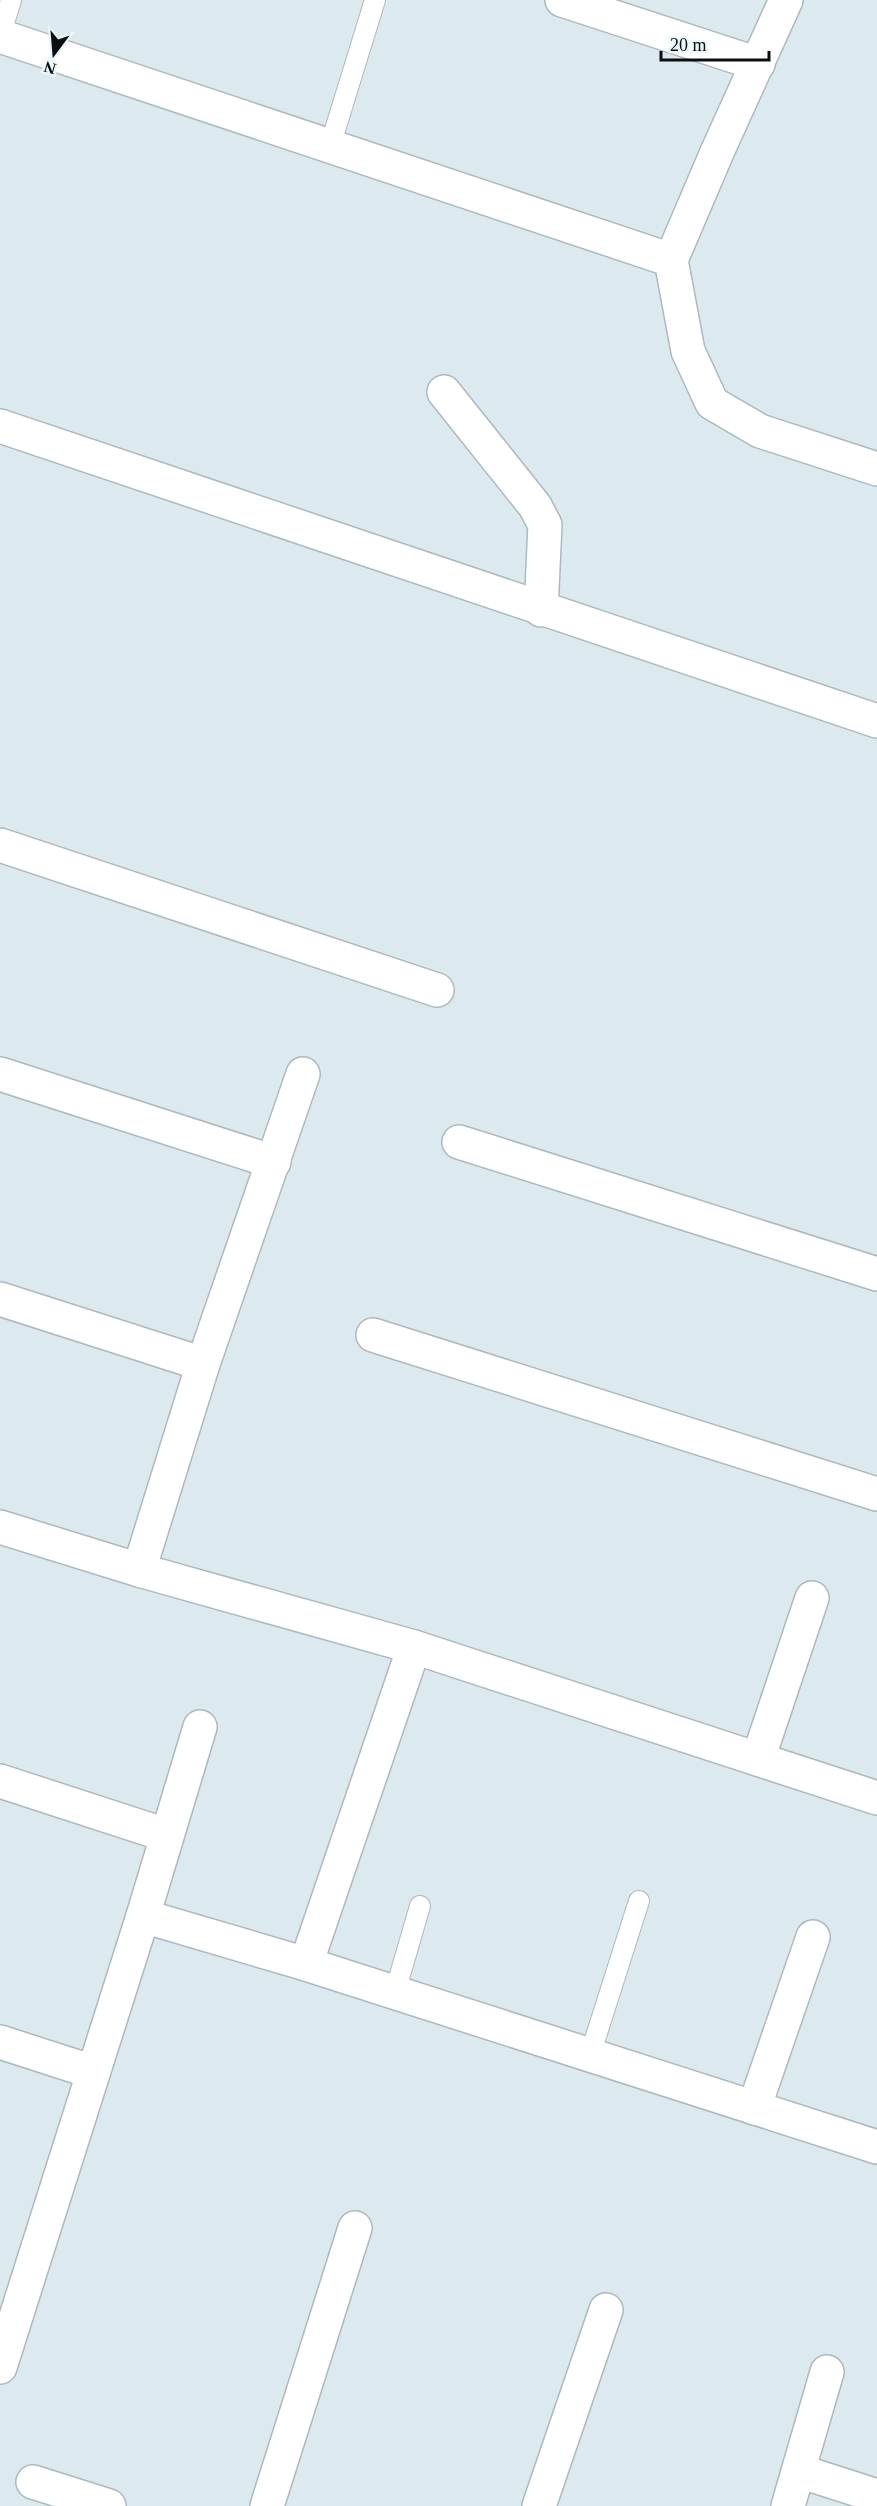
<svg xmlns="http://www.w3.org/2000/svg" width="877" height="2506" viewBox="0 0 877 2506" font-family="'Times New Roman',serif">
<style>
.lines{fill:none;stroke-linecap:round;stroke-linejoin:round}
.lane-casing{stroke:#acb9be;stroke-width:22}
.street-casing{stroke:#acb9be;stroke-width:36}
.lane{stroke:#fff;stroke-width:20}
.street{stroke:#fff;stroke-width:33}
</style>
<rect width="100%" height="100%" fill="#dceaef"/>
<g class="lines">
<g class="lane-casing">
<g id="lane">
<polyline points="0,36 11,0"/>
<polyline points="330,146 375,0"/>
<polyline points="395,1992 420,1906"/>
<polyline points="590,2055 639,1901"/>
</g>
</g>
<g class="street-casing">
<g id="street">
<polyline points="562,0 758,64"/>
<polyline points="0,36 671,260"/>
<polyline points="671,260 688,351 712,403 760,431 877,469"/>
<polyline points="671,260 718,150 786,0"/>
<polyline points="444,392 535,506 545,525 541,610"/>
<polyline points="0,426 877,721"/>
<polyline points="0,845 437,990"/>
<polyline points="0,1074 274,1162"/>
<polyline points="459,1142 877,1274"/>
<polyline points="0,1299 203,1364"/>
<polyline points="373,1335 877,1494"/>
<polyline points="0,1527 139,1570 414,1647 877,1798"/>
<polyline points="139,1570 203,1364 303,1074"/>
<polyline points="758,1759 812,1598"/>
<polyline points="0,1781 166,1835"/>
<polyline points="143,1916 306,1964 877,2147"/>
<polyline points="306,1964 414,1647"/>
<polyline points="0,2042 93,2072"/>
<polyline points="754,2108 813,1937"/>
<polyline points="0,2367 143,1916 200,1727"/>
<polyline points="799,2471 877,2496"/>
<polyline points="33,2482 109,2506"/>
<polyline points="267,2506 355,2228"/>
<polyline points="539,2506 606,2310"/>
<polyline points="788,2506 827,2372"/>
</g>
</g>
<use href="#lane" class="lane"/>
<use href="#street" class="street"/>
</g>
<g transform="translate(54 54) rotate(196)" stroke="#e9f7fc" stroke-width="4.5" paint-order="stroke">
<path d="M0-4.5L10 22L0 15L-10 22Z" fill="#0a0e10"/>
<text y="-9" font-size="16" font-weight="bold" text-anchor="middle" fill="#0a0e10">N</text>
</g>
<path d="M661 51v9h108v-9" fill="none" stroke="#0a0e10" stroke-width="3"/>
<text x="670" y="51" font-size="18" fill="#0a0e10" stroke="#e9f7fc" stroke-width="4.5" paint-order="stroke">20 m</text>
</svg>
